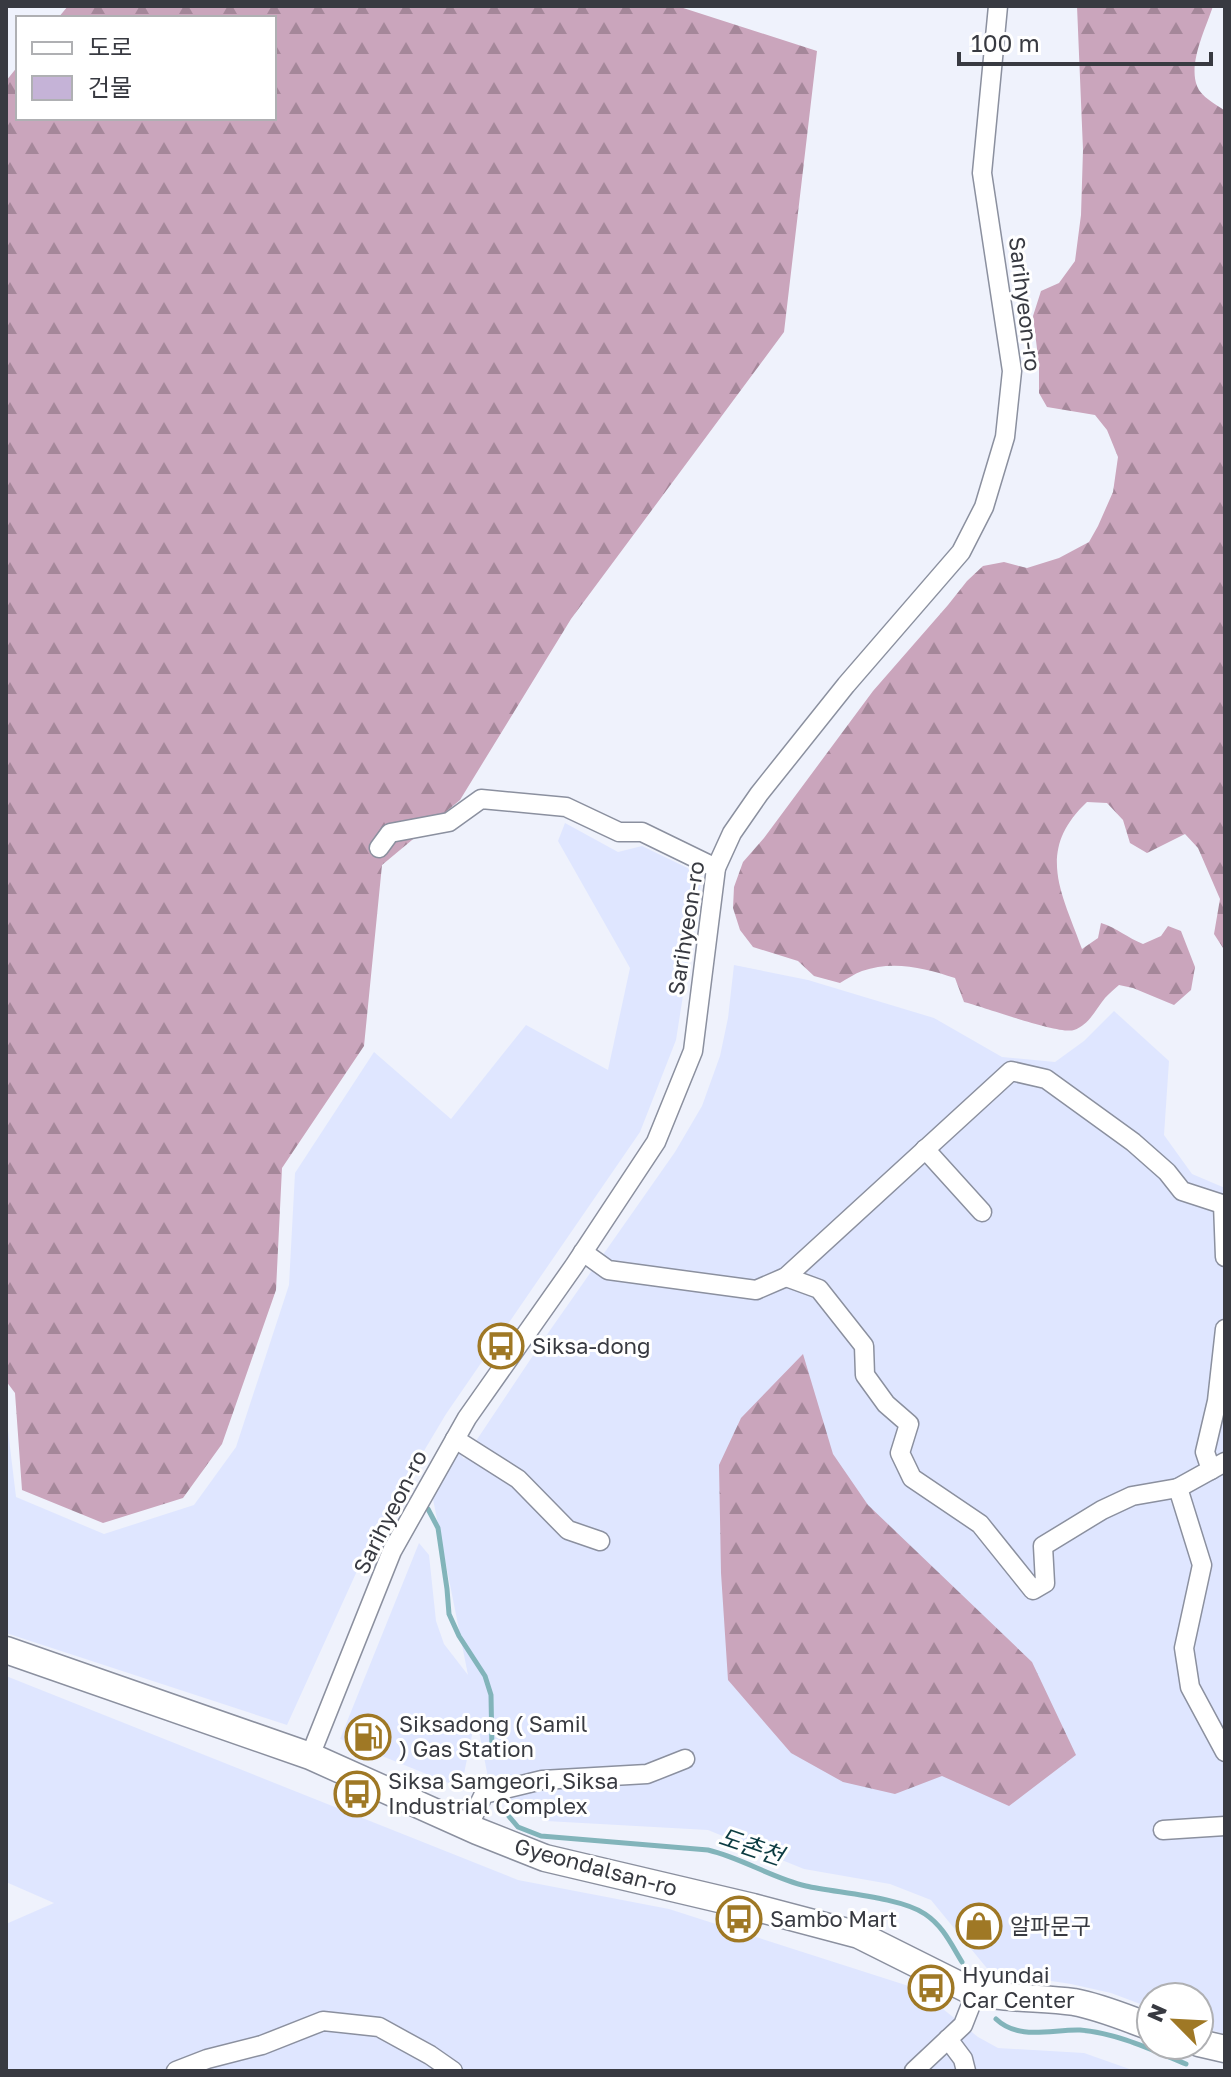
<svg xmlns="http://www.w3.org/2000/svg" width="1231" height="2077" viewBox="0 0 1231 2077" font-family="'Golos Text','Noto Sans KR',sans-serif">
<style>
.built{fill:#dfe6ff}
.forest{fill:url(#forest-firs)}
.lines{fill:none;stroke-linecap:round;stroke-linejoin:round}
.stream{stroke:#82b4ba;stroke-width:5}
.building{fill:#c5b3d7}
.street-casing{stroke:#8b909f;stroke-width:21}
.secondary-casing{stroke:#8b909f;stroke-width:29}
.street{stroke:#fff;stroke-width:18}
.secondary{stroke:#fff;stroke-width:26}
.labels{text-anchor:middle;stroke-width:6;stroke-linejoin:round;paint-order:stroke}
.street-label{font-size:22px;fill:#383a41;stroke:#fff}
.poi-label{font-size:22px;fill:#383a41;stroke:#fff;text-anchor:start}
.water-label{font-size:24px;font-style:italic;fill:#0b3b41;stroke:#fff}
</style>
<defs>
<pattern id="forest-firs" width="22" height="20" patternUnits="userSpaceOnUse" patternTransform="scale(2)"><rect width="22" height="20" fill="#caa5bc"/><path d="M5 1l3.5 6h-7zM16 11l3.5 6h-7z" fill="#a5879a"/></pattern>
</defs>
<rect width="100%" height="100%" fill="#eff2fc"/>
<g class="built">
<polygon points="565,823 618,852 642,846 702,875 676,1040 640,1132 446,1414 372,1538 287,1725 6,1633 6,1414 16,1497 104,1534 194,1505 236,1447 289,1285 295,1173 374,1052 451,1119 526,1025 608,1070 630,968 558,841"/>
<polygon points="734,965 808,980 934,1018 1002,1057 1055,1062 1084,1041 1114,1011 1169,1061 1164,1135 1192,1174 1225,1188 1225,2034 1199,2027 1199,1997 1151,1997 1151,2008 1111,1993 1071,1984 990,1972 931,1900 890,1884 804,1869 708,1830 546,1821 521,1807 519,1802 493,1803 476,1716 461,1788 340,1739 419,1543 429,1555 436,1621 444,1644 468,1675 432,1494 459,1452 464,1459 546,1336 675,1152 702,1106 720,1056 728,1018"/>
<polygon points="6,1676 518,1880 669,1909 918,1989 978,2037 998,2048 1084,2053 1135,2071 6,2071 6,1924 54,1903 6,1882"/>
</g>
<g class="forest">
<polygon points="68,6 677,6 817,51 784,332 571,619 460,800 382,865 364,1046 282,1168 276,1290 222,1444 183,1498 103,1523 22,1490 15,1393 6,1381 6,81 18,66 18,118 274,118 274,18 58,18"/>
<path d="M1077,6H1213C1206,28 1188,63 1197,86C1201,97 1216,104 1225,111V951L1214,934L1220,899L1198,848L1185,834L1147,853L1130,843L1123,820L1107,803L1087,802C1035,851 1062,893 1082,949L1098,938L1101,923C1117,928 1128,938 1143,944L1161,936L1168,926L1181,931L1195,967L1191,990L1174,1005L1133,988L1119,985C1114,989 1109,994 1105,998C1096,1009 1089,1025 1074,1030C1060,1035 984,1007 964,1002L955,978C925,968 893,960 862,971C854,974 847,979 840,983L814,976L798,961L753,947L740,930L733,908L734,887L743,862L764,838L873,691L948,605L967,581L983,566L1004,562L1027,568L1059,558L1089,542L1098,526L1113,492L1118,457L1107,430L1095,415L1047,407L1039,393V365L1033,316L1041,291L1059,283L1075,261L1081,215L1083,150Z"/>
<polygon points="803,1354 833,1454 868,1505 1032,1662 1076,1755 1009,1806 942,1776 895,1794 843,1782 791,1753 728,1680 721,1573 719,1465 741,1418"/>
</g>
<g class="lines">
<g class="stream">
<polyline points="428,1509 438,1528 447,1589 449,1614 459,1636 485,1676 491,1695 492,1751"/>
<path d="M507,1814L518,1827L541,1836L708,1850C742,1858 772,1878 806,1886C837,1893 900,1897 925,1914C943,1926 951,1944 962,1962"/>
<path d="M996,2019C1019,2041 1052,2029 1080,2030C1117,2033 1152,2050 1186,2064"/>
</g>
</g>
<polygon class="building" points="964,1912 993,1914 993,1938 964,1937"/>
<g class="lines">
<g class="street-casing">
<g id="street">
<polyline points="379,848 390,833 449,822 481,799 566,807 619,832 642,832 716,868"/>
<polyline points="925,1149 982,1212"/>
<polyline points="1223,1204 1225,1257"/>
<polyline points="583,1252 608,1270 756,1290 786,1277 1011,1071 1046,1079 1133,1142 1167,1172 1182,1191 1225,1205"/>
<polyline points="786,1277 819,1289 864,1346 865,1375 886,1404 909,1424 900,1453 912,1478 980,1524 1033,1590 1045,1583 1043,1546 1102,1510 1132,1496 1178,1488"/>
<polyline points="455,1439 518,1479 568,1530 600,1541"/>
<polyline points="1225,1462 1178,1488 1202,1565 1184,1648 1190,1687 1225,1752"/>
<polyline points="1211,1470 1205,1452 1217,1401 1225,1329"/>
<polyline points="310,1756 392,1551 467,1418 574,1266 656,1142 693,1051 716,868 732,833 759,794 846,685 961,552 984,507 1005,437 1012,371 982,173 998,6"/>
<polyline points="468,1827 484,1794 542,1780 647,1774 685,1759"/>
<polyline points="1163,1830 1225,1826"/>
<polyline points="948,2039 963,2059 966,2071"/>
<polyline points="176,2071 207,2059 262,2045 323,2021 379,2027 430,2055 453,2071"/>
<polyline points="914,2071 963,2025 976,1992"/>
</g>
</g>
<g class="secondary-casing">
<g id="secondary">
<path d="M6,1650L310,1756L477,1831L545,1858L753,1907L859,1935L969,1990C1003,2000 1039,1997 1074,2002C1101,2007 1126,2018 1151,2027"/>
<polyline points="1199,2043 1225,2049"/>
</g>
</g>
<use href="#street" class="street"/>
<use href="#secondary" class="secondary"/>
</g>
<defs>
<g id="bus-ring" transform="scale(2.3)"><circle r="9.5" fill="#fff" stroke="#9f7825" stroke-width="1.5"/><path d="M-5-6H5V4H4V6H2V4H-2V6H-4V4H-5ZM-3.5-4V0h7V-4ZM-3.5 1.2v1.5H-2V1.2ZM2 1.2v1.5H3.5V1.2Z" fill="#9f7825"/></g>
<g id="fuel-ring" transform="scale(2.3)"><circle r="9.5" fill="#fff" stroke="#9f7825" stroke-width="1.5"/><path d="M-5.5-6h7V0h2V4h1.3V-2.5L3-4.5l.8-.8L6-3V5H2.5V1h-1V6h-7ZM-4.2-4.7v3.2H.2V-4.7Z" fill="#9f7825"/></g>
<g id="shop-ring" transform="scale(2.3)"><circle r="9.5" fill="#fff" stroke="#9f7825" stroke-width="1.5"/><path d="M-5-2.5h2.3a2.7 3.5 0 0 1 5.4 0H5L5.5 6h-11ZM-1.5-2.5h3a1.5 2.3 0 0 0-3 0Z" fill="#9f7825"/></g>
</defs>
<g fill-rule="evenodd">
<use href="#bus-ring" x="501" y="1346"/>
<use href="#fuel-ring" x="368" y="1737"/>
<use href="#bus-ring" x="357" y="1794"/>
<use href="#bus-ring" x="739" y="1919"/>
<use href="#shop-ring" x="979" y="1926"/>
<use href="#bus-ring" x="931" y="1988"/>
</g>
<g class="labels">
<g class="street-label">
<text transform="translate(1025 304) rotate(83)" y="8">Sarihyeon-ro</text>
<text transform="translate(686 928) rotate(-81)" y="8">Sarihyeon-ro</text>
<text transform="translate(390 1512) rotate(-63)" y="8">Sarihyeon-ro</text>
<text transform="translate(596 1867) rotate(15)" y="8">Gyeondalsan-ro</text>
</g>
<g class="poi-label">
<text x="532" y="1354">Siksa-dong</text>
<text x="399" y="1732">Siksadong ( Samil<tspan x="399" dy="25">) Gas Station</tspan></text>
<text x="388" y="1789">Siksa Samgeori, Siksa<tspan x="388" dy="25">Industrial Complex</tspan></text>
<text x="770" y="1927">Sambo Mart</text>
<text x="1010" y="1934">알파문구</text>
<text x="962" y="1983">Hyundai<tspan x="962" dy="25">Car Center</tspan></text>
</g>
<g class="water-label">
<text transform="translate(751 1847) rotate(19)" y="8">도촌천</text>
</g>
</g>
<rect width="1231" height="2077" fill="none" stroke="#383a41" stroke-width="16"/>
<rect x="16" y="16" width="260" height="104" fill="#ffffff" stroke="#afb0b3" stroke-width="2"/>
<rect x="32" y="42" width="40" height="12" fill="#ffffff" stroke="#afb0b3" stroke-width="2"/>
<text x="88" y="56" font-size="24" fill="#383a41">도로</text>
<rect x="32" y="76" width="40" height="24" fill="#c5b3d7" stroke="#afb0b3" stroke-width="2"/>
<text x="88" y="96" font-size="24" fill="#383a41">건물</text>
<g transform="translate(1175 2021) rotate(294)"><circle r="38" fill="#ffffff" stroke="#afb0b3" stroke-width="2"/>
<path d="M0-6L14 30L0 20L-14 30Z" fill="#9f7825"/>
<text y="-12" font-size="22" font-weight="bold" text-anchor="middle" fill="#383a41">N</text>
</g>
<path d="M959 52v12h252v-12" fill="none" stroke="#383a41" stroke-width="4"/>
<text x="971" y="52" font-size="24" fill="#383a41" stroke="#ffffff" stroke-width="6" paint-order="stroke">100 m</text>
</svg>
